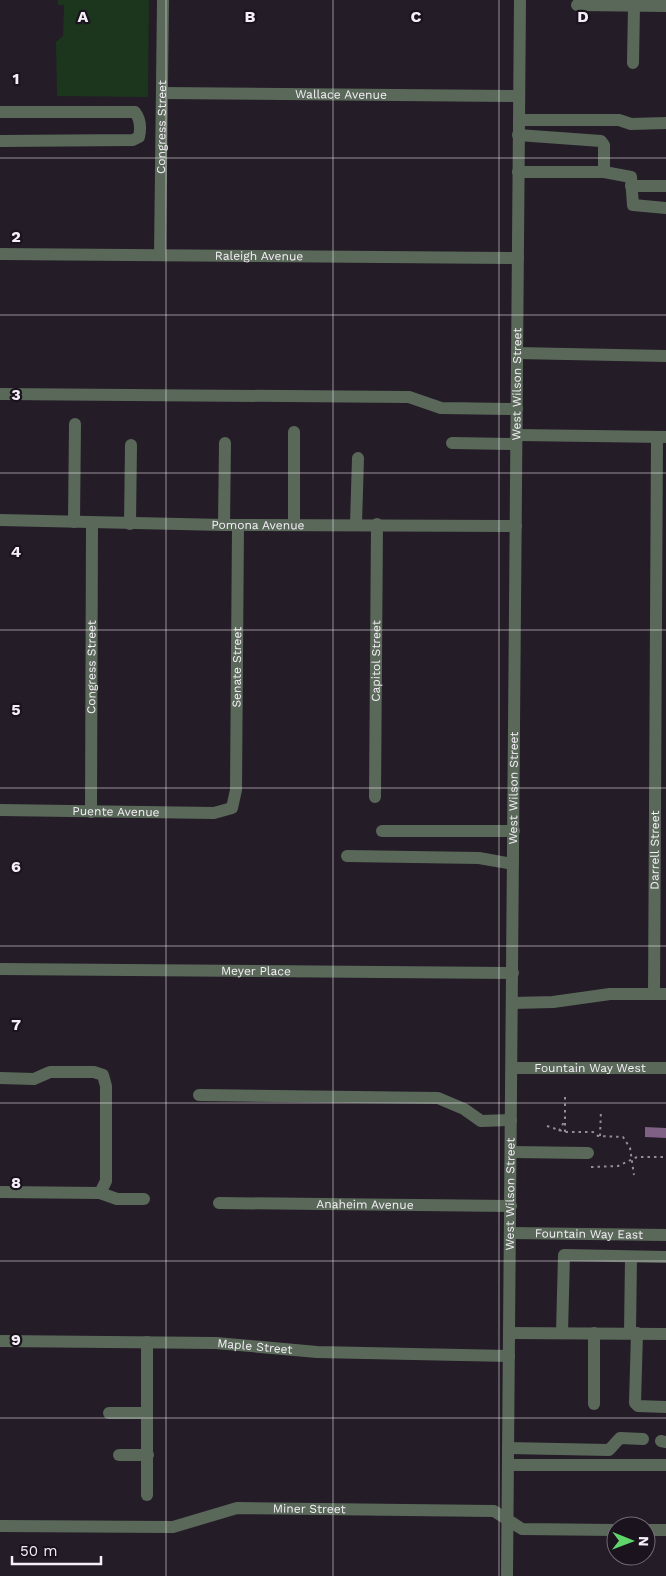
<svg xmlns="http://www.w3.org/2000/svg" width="666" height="1576" viewBox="0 0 666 1576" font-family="'Work Sans',sans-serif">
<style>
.green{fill:#1c361d}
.water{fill:#7e6185}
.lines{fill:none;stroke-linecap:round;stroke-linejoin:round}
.path{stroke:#948e96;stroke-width:2;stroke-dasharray:2.5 4;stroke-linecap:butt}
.minor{stroke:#5a685a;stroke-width:12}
.grid{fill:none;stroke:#f5f0f7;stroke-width:1;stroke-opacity:0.55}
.labels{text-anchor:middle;stroke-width:4.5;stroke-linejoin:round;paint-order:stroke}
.street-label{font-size:12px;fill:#f5f0f7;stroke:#1b131d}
.grid-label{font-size:16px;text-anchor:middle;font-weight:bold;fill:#f5f0f7;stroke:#1b131d;stroke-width:4.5;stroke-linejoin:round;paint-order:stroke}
</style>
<rect width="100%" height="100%" fill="#241c26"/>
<polygon class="green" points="58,0 149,0 148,97 57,96 56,42 63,36 64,5 58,5"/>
<polygon class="water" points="645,1127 666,1128 666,1138 645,1137"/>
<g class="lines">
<g class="path">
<polyline points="547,1126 565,1132 593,1132 598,1136 623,1137 630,1148 634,1175"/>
<polyline points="559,1131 564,1122"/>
<polyline points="565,1132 565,1095"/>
<polyline points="600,1136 601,1110"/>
<polyline points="591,1167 618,1166 637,1157 666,1157"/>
</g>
<g class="minor">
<polyline points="577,5 666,6"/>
<polyline points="633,63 634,6"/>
<path id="s1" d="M162,93L519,96"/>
<path d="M0,112H135C141,120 141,128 139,137L133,140L0,141"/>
<polyline points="519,120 619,120 631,124 666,123"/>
<polyline points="518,172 604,172 604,145 601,141 518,135"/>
<polyline points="604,172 631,177 633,205 666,208"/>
<polyline points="631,186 666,186"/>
<path id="s2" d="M0,254L518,258"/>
<path id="s3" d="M160,255L163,0"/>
<polyline points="517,353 666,356"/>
<polyline points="0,394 409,397 441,408 517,409"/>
<polyline points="517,435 666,437"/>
<polyline points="452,443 516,444"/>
<path id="s4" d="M0,520L224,525L516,526"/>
<polyline points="74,522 75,424"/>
<polyline points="130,524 131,445"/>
<polyline points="294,524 294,432"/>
<polyline points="356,524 358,458"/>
<polyline points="224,525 225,443"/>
<path id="s5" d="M375,797L377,524"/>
<path id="s6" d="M0,810L214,813L232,808L236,790L238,525"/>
<path id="s7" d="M91,812L92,523"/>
<polyline points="382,831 514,831"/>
<polyline points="347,856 479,858 513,864"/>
<path id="s8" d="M0,969L513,973"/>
<path id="s9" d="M654,994L657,437"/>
<polyline points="512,1003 553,1002 610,994 666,994"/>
<path id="s10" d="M512,1068H666"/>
<polyline points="0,1078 34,1079 50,1072 94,1072 103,1075 106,1086 106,1181 100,1193"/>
<polyline points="199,1095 438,1098 464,1109 481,1121 511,1120"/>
<polyline points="511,1152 588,1153"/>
<polyline points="0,1192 100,1193 117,1199 144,1199"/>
<path id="s11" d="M219,1203L511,1206"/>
<path id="s12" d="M510,1233L666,1235"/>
<polyline points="509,1333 666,1334"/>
<polyline points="562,1333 564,1255 666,1257"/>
<polyline points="594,1333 594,1404"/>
<polyline points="630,1333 631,1257"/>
<polyline points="637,1333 635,1403 638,1406 666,1407"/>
<path id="s13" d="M0,1341L216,1343L317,1352L509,1356"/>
<polyline points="147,1342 147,1495"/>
<polyline points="109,1413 147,1413"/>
<polyline points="661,1441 666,1442"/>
<polyline points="508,1448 609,1450 620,1438 643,1439"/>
<polyline points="119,1455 148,1455"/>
<polyline points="508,1465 666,1465"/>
<path id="s14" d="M0,1526L173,1527L237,1508L494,1511L522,1529L616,1530"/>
<polyline points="646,1530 666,1530"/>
<path id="s15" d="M507,1576L520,0"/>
</g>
</g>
<path class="grid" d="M166,0V1576M333,0V1576M499,0V1576M0,158H666M0,315H666M0,473H666M0,630H666M0,788H666M0,946H666M0,1103H666M0,1261H666M0,1418H666"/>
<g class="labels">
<g class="street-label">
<text dy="4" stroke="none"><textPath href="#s1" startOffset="179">Wallace Avenue</textPath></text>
<text dy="4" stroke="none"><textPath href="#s3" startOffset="128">Congress Street</textPath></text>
<text dy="4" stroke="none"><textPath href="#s2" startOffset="259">Raleigh Avenue</textPath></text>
<text dy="4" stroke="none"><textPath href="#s15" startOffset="1192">West Wilson Street</textPath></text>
<text dy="4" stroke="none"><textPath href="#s4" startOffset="258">Pomona Avenue</textPath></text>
<text dy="4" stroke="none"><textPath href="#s5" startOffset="136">Capitol Street</textPath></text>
<text dy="4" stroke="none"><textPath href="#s7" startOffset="145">Congress Street</textPath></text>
<text dy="4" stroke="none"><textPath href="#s6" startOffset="374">Senate Street</textPath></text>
<text dy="4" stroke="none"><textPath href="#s15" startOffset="788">West Wilson Street</textPath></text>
<text dy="4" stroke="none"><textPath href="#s6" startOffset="116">Puente Avenue</textPath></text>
<text dy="4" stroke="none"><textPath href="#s9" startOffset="144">Darrell Street</textPath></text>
<text dy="4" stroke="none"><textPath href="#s8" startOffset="256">Meyer Place</textPath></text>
<text dy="4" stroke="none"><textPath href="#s10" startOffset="78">Fountain Way West</textPath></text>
<text dy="4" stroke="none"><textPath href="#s15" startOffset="382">West Wilson Street</textPath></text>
<text dy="4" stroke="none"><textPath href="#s11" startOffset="146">Anaheim Avenue</textPath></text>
<text dy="4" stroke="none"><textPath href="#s12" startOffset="79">Fountain Way East</textPath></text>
<text dy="4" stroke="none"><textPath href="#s13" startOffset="255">Maple Street</textPath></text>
<text dy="4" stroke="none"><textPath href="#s14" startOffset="312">Miner Street</textPath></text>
</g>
</g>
<g class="grid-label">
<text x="83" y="22">A</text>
<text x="250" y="22">B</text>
<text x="416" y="22">C</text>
<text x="583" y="22">D</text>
<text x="16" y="84">1</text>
<text x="16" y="242">2</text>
<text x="16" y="400">3</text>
<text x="16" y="557">4</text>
<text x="16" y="715">5</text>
<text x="16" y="872">6</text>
<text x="16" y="1030">7</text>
<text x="16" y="1188">8</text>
<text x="16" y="1345">9</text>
</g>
<g transform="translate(631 1541) rotate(91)"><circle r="24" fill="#1b131d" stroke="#726b74"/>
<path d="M0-4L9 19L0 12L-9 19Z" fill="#60d56b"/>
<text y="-8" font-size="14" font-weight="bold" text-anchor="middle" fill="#f5f0f7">N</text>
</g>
<path d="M12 1556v8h89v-8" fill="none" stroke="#f5f0f7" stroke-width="2.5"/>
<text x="20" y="1556" font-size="15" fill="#f5f0f7" stroke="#1b131d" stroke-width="4" paint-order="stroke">50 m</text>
</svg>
